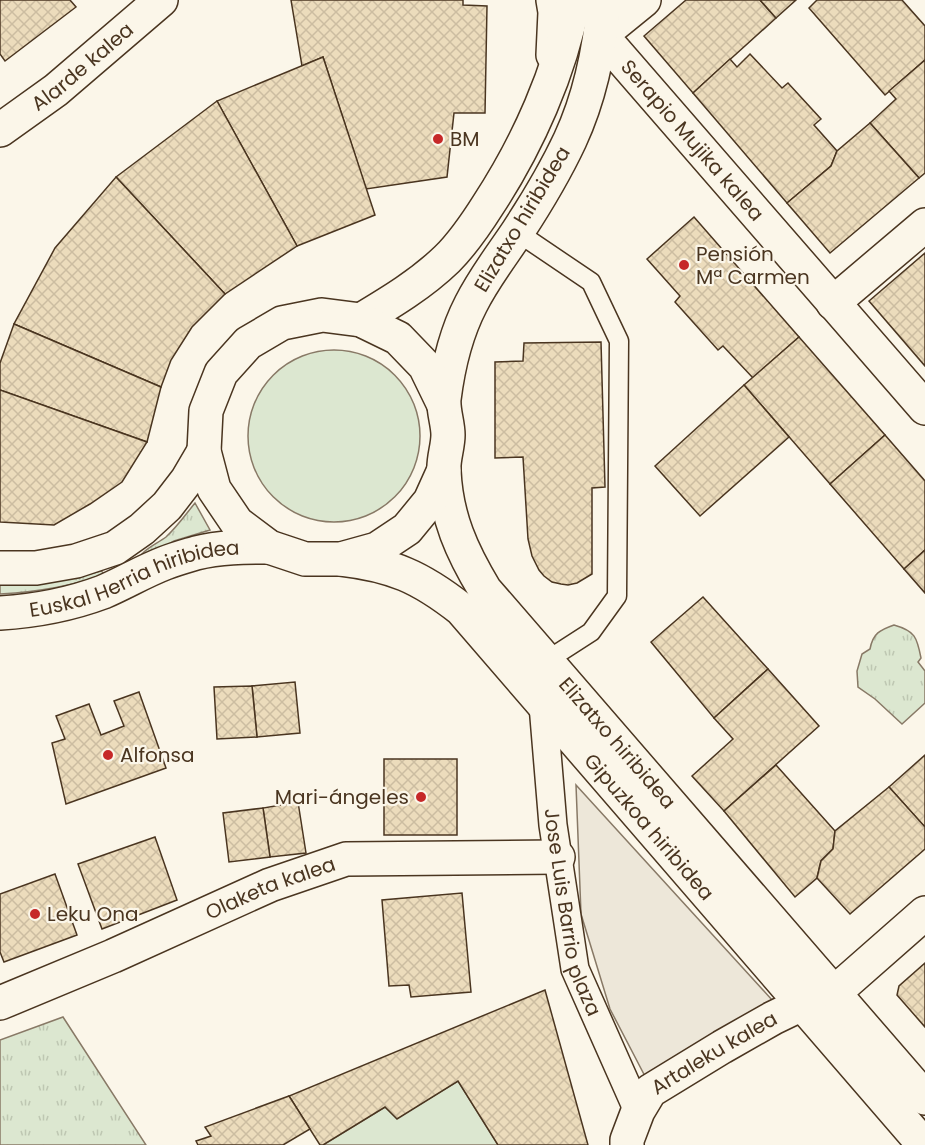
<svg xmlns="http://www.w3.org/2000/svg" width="925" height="1145" viewBox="0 0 925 1145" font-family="Poppins,sans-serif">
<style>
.grass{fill:url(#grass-tufts);stroke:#887966;stroke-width:1.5}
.garden{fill:#dce7d0;stroke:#887966;stroke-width:1.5}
.parking{fill:#ede7d9;stroke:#887966;stroke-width:1.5}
.building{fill:url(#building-cross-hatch);stroke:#4a3520;stroke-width:1.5}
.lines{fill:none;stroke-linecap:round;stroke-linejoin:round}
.service-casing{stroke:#4a3520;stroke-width:21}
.pedestrian-casing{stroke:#4a3520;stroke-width:30}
.minor-casing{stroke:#4a3520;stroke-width:36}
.tertiary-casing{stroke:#4a3520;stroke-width:36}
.secondary-casing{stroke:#4a3520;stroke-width:36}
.service{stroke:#fbf6e9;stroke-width:18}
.pedestrian{stroke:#fbf6e9;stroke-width:27}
.minor{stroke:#fbf6e9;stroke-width:33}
.tertiary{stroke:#fbf6e9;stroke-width:33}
.secondary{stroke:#fbf6e9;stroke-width:33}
.poi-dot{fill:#c62828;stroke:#fbf6e9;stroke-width:2}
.labels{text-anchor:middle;stroke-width:4.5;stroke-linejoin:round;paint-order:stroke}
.street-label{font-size:20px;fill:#4a3520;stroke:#fbf6e9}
.poi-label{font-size:20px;fill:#4a3520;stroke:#fbf6e9;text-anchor:start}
</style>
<defs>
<pattern id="grass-tufts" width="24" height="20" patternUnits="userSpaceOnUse" patternTransform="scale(1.5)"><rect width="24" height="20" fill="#dce7d0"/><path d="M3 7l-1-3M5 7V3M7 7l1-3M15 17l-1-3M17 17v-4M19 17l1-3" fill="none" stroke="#bec7b2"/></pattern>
<pattern id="building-cross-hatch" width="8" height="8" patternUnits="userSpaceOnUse" patternTransform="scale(1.5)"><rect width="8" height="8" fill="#ecdcbc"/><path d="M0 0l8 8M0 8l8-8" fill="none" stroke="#ccbda1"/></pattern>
</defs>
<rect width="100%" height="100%" fill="#fbf6e9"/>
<g class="grass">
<path d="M195,503L210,530L174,541L146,558L143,557L142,554C148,547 158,543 166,537C177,527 186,514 195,503Z"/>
<path d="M101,571L105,574C71,587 36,592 0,594V585C38,586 65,580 101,571Z"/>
<path d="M894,625C915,631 917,637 921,658L918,662L925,671V703L902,724L875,699L858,687L857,671L862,654L870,649C873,633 880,630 894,625Z"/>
<polygon points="63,1017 146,1145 0,1145 0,1040"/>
</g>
<g class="garden">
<circle cx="334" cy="436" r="86"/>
<polygon points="458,1081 498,1145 323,1145 385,1107 397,1118"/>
</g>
<polygon class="parking" points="576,785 773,1001 648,1082 610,1009 581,914"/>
<g class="building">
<polygon points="0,0 70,0 76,7 5,61 0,54"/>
<polygon points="291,0 463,0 463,5 487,6 485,113 454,113 447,177 366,189 323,57 302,66"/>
<polygon points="686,0 760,0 776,18 693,93 644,36"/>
<polygon points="760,0 796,0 776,18"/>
<polygon points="817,0 902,0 925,26 925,60 885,95 809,8"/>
<polygon points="750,54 782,88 788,83 821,119 814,125 837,151 831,166 787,203 693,93 730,59 737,67"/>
<polygon points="323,57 375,215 297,246 217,101"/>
<polygon points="925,60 925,173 919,178 870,123 896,99 889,91"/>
<polygon points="217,101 297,246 225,294 116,177"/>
<polygon points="870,123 919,178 830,253 787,203 831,166 837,151"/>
<polygon points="116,177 225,294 192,327 171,360 161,387 14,324 55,248"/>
<polygon points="694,217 799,337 753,378 723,346 718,350 675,302 680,296 647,259"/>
<polygon points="925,253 925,366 869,301"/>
<polygon points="14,324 161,387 147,442 0,390 0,363"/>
<polygon points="799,337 885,435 830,484 744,385"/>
<polygon points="601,342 605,487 592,488 592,574 577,583 568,585 561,584 552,582 544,576 539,570 532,556 528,539 523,457 495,458 495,362 523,361 524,343"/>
<polygon points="744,385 789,437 700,516 655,466"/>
<polygon points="0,390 147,442 122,482 90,504 54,525 0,522"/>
<polygon points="885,435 925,481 925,550 904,569 830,484"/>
<polygon points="925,550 925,593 904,569"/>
<polygon points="703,597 768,669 714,718 651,642"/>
<polygon points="768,669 819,726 724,811 692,776 733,739 714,718"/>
<polygon points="295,682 300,733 257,737 252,686"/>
<polygon points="252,686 257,737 217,739 214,687"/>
<polygon points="139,692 166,768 66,804 52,743 65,739 56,716 89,704 101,735 124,726 114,701"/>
<polygon points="925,755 925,827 889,787"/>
<rect x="384" y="759" width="73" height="76"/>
<polygon points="776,765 835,831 833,849 821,861 817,878 795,897 724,811"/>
<polygon points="889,787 925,827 925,849 850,914 817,878 821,861 833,849 835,831"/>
<polygon points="298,802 306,853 270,857 263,808"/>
<polygon points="263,808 270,857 229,862 223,813"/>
<polygon points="155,837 177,900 102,929 78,864"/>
<polygon points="55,874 77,935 4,962 0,952 0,894"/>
<polygon points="462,893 471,992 411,997 409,985 389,986 382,900"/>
<polygon points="925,963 925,1027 897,995 899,986"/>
<polygon points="545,990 588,1145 498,1145 458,1081 397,1119 385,1107 323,1145 320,1145 289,1096"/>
<polygon points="289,1096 310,1129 283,1145 198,1145 196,1141 211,1136 205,1127"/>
</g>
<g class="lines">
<g class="service-casing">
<polyline id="service" points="517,232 591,282 619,341 617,596 591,632 546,661"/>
</g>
<g class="pedestrian-casing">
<g id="pedestrian">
<path id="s1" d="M543,705L553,825L575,969L638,1111"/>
</g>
</g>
<g class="minor-casing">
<g id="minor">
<polyline points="553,0 555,12 553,55"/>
<path id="s2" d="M644,0L601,35L925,408"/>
<path id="s3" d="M0,130L56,90L161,0"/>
<polyline points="833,303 925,225"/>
<path id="s4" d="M0,1003L113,956L270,885L346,859L558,857"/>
<path id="s5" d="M627,1145V1140L638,1111L650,1091L722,1047L773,1018L802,1004L834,993L925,913"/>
</g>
</g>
<g class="tertiary-casing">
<g id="tertiary">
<polyline points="0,568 36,568 76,561 115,548 142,529 167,506 187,480 204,451"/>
<path id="s6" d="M0,613C34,611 71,604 103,592C124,583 144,571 165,563C175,559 186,556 196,553C220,547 245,547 269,547"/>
</g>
</g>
<g class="secondary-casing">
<g id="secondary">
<path id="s7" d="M604,0C600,48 590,97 570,140C555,172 537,202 518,231C502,255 484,278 471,304C456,333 448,367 444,399C443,411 448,423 448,435C448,447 443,459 444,471C446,517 462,552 485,590L925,1098"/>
<path d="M361,320C391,302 421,284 447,259C463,243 476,224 488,205C528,144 560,72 574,0"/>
<polyline points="443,403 425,366 398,338 361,320 322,315 282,323 248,343 221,373 206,411 204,451 214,489 237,523 269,547 305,559 341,559 377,549 407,529 430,501 444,470"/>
<path id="s8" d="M341,559C393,565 420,577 461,609L924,1145"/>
</g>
</g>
<use href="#service" class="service"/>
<use href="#pedestrian" class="pedestrian"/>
<use href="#minor" class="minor"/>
<use href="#tertiary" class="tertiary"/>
<use href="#secondary" class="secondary"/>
</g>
<g class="poi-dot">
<circle cx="438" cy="139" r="6"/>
<circle cx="684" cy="265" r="6"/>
<circle cx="108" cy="755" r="6"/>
<circle cx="421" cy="797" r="6"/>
<circle cx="35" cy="914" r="6"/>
</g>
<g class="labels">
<g class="street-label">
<text dy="7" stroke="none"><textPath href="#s3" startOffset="104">Alarde kalea</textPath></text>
<text dy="7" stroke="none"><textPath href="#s2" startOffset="195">Serapio Mujika kalea</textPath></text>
<text transform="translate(522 219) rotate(-59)" y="7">Elizatxo hiribidea</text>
<text dy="7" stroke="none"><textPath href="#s6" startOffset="140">Euskal Herria hiribidea</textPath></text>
<text dy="7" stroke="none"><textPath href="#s7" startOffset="838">Elizatxo hiribidea</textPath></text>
<text dy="7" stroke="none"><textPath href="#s8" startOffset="420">Gipuzkoa hiribidea</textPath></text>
<text dy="7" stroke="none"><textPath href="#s4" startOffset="294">Olaketa kalea</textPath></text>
<text dy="7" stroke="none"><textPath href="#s1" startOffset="210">Jose Luis Barrio plaza</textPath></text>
<text dy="7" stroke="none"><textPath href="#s5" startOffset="134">Artaleku kalea</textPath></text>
</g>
<g class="poi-label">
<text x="450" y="146">BM</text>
<text x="696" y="261">Pensión<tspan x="696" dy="23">Mª Carmen</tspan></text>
<text x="120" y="762">Alfonsa</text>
<text x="409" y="804" text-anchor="end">Mari-ángeles</text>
<text x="47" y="921">Leku Ona</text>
</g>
</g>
</svg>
